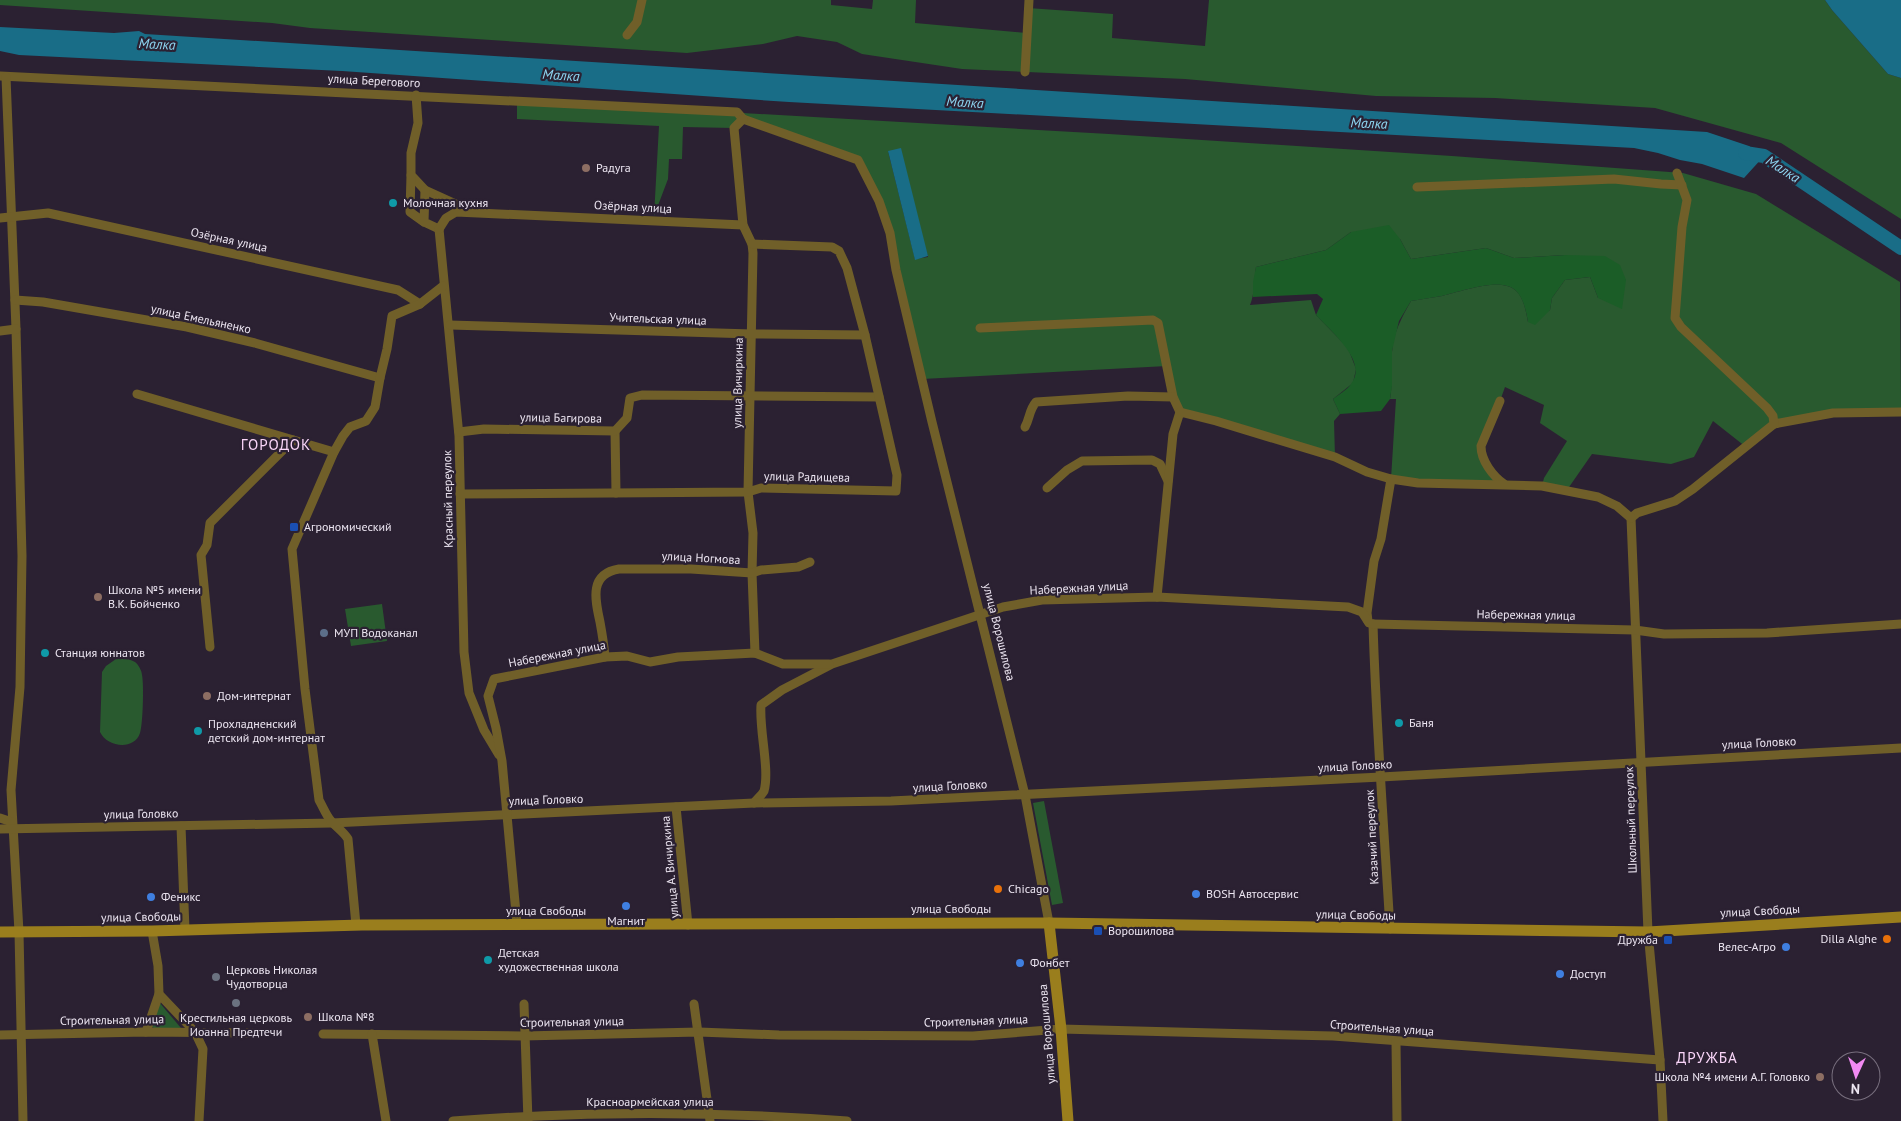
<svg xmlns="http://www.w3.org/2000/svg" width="1901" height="1121" viewBox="0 0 1901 1121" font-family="'PT Sans',sans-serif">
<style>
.green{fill:#295a2f;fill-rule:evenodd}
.forest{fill:#1b5d27}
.water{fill:#196d87}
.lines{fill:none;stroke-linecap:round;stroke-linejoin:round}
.river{stroke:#196d87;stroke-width:14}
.street{stroke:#705f29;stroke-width:9}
.secondary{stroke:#9a7e1d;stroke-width:11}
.education-dot{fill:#8d6e63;stroke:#2b2132;stroke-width:2}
.culture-dot{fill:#0f9aa8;stroke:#2b2132;stroke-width:2}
.transit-dot{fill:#1a4fb4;stroke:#2b2132;stroke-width:2}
.service-dot{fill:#5c6f8a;stroke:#2b2132;stroke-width:2}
.food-dot{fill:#e8710a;stroke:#2b2132;stroke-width:2}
.shop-dot{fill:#3f7fe0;stroke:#2b2132;stroke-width:2}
.worship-dot{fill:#6b7280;stroke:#2b2132;stroke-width:2}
.labels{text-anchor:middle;stroke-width:4.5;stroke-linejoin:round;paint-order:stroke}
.street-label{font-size:12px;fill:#ece5f1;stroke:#2b2132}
.poi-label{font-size:12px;fill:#ece5f1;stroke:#2b2132;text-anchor:start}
.water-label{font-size:14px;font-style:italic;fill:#8ed7f3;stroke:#2b2132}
.quarter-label{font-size:15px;letter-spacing:1px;fill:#fad6f9;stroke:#2b2132}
</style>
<rect width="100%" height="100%" fill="#2b2132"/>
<g class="green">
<polygon points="0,0 831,0 831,5 872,9 873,0 916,0 915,23 1026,33 1028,8 1113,14 1112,38 1205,46 1209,0 1825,0 1832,10 1888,74 1901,78 1901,219 1781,143 1655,108 1495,98 1376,96 1185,79 962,69 862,54 837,42 797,36 763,44 687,53 310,28 272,23 0,5"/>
<path d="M517,100L1109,134L1452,156L1683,173L1756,194L1900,282L1901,412L1833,413L1774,424L1746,447L1713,421L1694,457L1671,464L1592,454L1567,490L1542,486L1544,478L1567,441L1540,423L1544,405L1505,387L1481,454L1504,484L1391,479L1396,399H1390C1393,383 1390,368 1392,352C1393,333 1402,317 1411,301C1421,299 1432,298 1442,296C1459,292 1501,277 1515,290C1524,297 1526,312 1528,322L1550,310L1552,298L1565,280L1590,277L1598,298L1626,280L1565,255L1514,258L1486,248L1411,259L1400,239L1351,232L1326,250L1256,267C1254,279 1255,293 1250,305L1311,300L1316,315L1348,348L1356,369L1353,383L1333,399L1340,414L1334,421L1335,457L1180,412L1167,366L922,379L890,233L858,160L743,119L734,128L683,127L682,159H669L668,179L654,216L659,126L517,119ZM888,151L928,256V257L915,259Z"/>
<polygon points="382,604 387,641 351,646 345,609"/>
<path d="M116,659C122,659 129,658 135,662C138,664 142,671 142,675C144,684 143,725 140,733C134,751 107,747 100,732L102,672L106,666Z"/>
<polygon points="1044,801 1063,903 1052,905 1033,803"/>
<polygon points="159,1002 181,1028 154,1028 151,1026"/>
</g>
<path class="forest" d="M1389,225L1400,239L1411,259L1486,248L1514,258L1565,255L1605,256L1620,265L1626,280L1622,309L1598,298L1590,277L1565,280L1552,298L1550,310L1535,325L1528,322C1526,312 1524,298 1515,290C1501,277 1459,292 1442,296C1432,298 1422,299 1411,301L1399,321L1392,351V386L1390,399L1381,411L1340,414L1333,399C1339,394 1347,390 1351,384C1369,361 1329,330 1316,315L1323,299L1317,294L1253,297V282L1256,267L1326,250L1351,232Z"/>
<g class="water">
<polygon points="1825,0 1901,0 1901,78 1888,74 1832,10"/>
<polygon points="0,27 114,33 139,31 145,34 1707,132 1749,146 1764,156 1744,178 1702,164 1680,160 1658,153 1634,148 789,102 342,71 19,55 0,51"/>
<polygon points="901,148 928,256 915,260 888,151"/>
</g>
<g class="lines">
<polyline class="river" points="1745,153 1764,156 1901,248"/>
<g class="street">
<polyline points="627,35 637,22 642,0"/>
<polyline points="1025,72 1029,0"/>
<polyline points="0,76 737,112 743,119"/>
<polyline points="6,77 16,329 22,556 20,687 11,790 19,932 23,1121"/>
<polyline points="416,95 418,123 411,153 411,175 425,190 469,210"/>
<polyline points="743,119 858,160 879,201 890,233 896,270 932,422 1025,795 1049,923"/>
<polyline points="743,119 734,128 743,225 752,244 753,253 748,492 753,533 752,573 755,653"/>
<polyline points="411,175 410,212 424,222"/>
<polyline points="1417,187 1614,179 1661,184 1682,185"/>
<polyline points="425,190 424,222 439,229"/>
<polyline points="0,218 48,213 398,290 420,304"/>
<polyline points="439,229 459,436 464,652 469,693 484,730 499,755"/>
<polyline points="439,229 446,218 456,212 743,225"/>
<polyline points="15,300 43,302 187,327 255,343 380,378"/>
<polyline points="450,325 752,334 865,335"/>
<polyline points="980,328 1153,320 1158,323 1173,397 1180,412"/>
<polyline points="0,331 16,329"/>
<polyline points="137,394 334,452"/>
<path d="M1500,401L1481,446C1481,461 1493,476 1504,484"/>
<polyline points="1774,424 1833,413 1901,412"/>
<path d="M1025,427C1030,418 1029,410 1036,402L1128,396L1173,397"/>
<polyline points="615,431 616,493"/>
<polyline points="459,432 484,429 615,431 627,418 630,398 642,395 879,397"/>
<polyline points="1047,488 1067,470 1082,461 1152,460 1160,464 1168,481"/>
<polyline points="460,494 748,492 761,488 896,491 897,475 865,335 847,268 839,251 832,247 752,244"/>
<polyline points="1631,518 1648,932 1660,1060 1663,1121"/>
<polyline points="1631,518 1637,513 1675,501 1693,489 1774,424 1773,416 1767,408 1681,327 1675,318 1682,227 1687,200 1677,173"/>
<polyline points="1157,597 1173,434 1180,412 1216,421 1335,457 1367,472 1391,479"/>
<polyline points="1368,621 1367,613 1374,561 1381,539 1391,479 1418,483 1542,486 1598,497 1617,506 1631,518"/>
<path d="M1373,624C1376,726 1384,827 1390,929"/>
<polyline points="210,647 201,555 207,545 210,523 293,440"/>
<path d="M605,657C604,645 602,633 600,622C595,599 589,574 619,569H691L752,573L761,570L798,567L810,562"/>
<path d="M754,803C757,799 762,795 764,791C770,770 759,730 761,705L782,690L832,664L1003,607L1042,600L1157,597L1348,607L1362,612L1369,623L1373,624L1635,630L1664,634L1767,633L1901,624"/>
<polyline points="676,807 688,925"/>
<polyline points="0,818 12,822"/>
<polyline points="181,826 185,930"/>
<polyline points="0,829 332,823 754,803 891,801 1381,777 1901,748"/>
<polyline points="517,924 502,761 496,728 488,696 494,679 605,657 627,656 650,662 678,657 755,653 783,664 829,664"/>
<path d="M356,925L348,839C343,831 337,828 331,821C326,815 323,807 319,800L305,689L292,549L334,452L343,436L350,427L366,421L375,407L380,378L387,349L392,316L420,304L443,286"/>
<polyline points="152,931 158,966 159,994 195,1032 203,1049 199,1121"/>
<polyline points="524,1004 528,1121"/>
<polyline points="694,1004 710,1121"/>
<polyline points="146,1032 159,994"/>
<polyline points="323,1034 523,1036 699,1032 779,1035 973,1036 1061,1029 1333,1036 1660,1060"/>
<polyline points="372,1034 386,1121"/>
<polyline points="0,1035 146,1032 254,1033"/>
<polyline points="1396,1042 1397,1121"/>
<path d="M453,1121C584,1111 716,1111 847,1121"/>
</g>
<g class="secondary">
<polyline points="1049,923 1061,1029 1068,1121"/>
<polyline points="0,932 152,931 362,925 1049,923 1648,932 1901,917"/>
</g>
</g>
<g class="education-dot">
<circle cx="586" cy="168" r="5"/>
<circle cx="98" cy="597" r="5"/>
<circle cx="207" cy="696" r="5"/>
<circle cx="308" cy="1017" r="5"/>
<circle cx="1820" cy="1077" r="5"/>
</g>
<g class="culture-dot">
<circle cx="393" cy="203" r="5"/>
<circle cx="45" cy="653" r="5"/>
<circle cx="1399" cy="723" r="5"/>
<circle cx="198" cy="731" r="5"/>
<circle cx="488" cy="960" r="5"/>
</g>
<g class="transit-dot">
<rect x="289" y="522" width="10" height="10" rx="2.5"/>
<rect x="1093" y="926" width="10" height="10" rx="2.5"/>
<rect x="1663" y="935" width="10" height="10" rx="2.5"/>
</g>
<circle class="service-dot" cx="324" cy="633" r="5"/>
<g class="food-dot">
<circle cx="998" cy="889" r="5"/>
<circle cx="1887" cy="939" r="5"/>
</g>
<g class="shop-dot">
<circle cx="1196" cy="894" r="5"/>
<circle cx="151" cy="897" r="5"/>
<circle cx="626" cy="906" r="5"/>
<circle cx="1786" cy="947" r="5"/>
<circle cx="1020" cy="963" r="5"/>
<circle cx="1560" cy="974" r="5"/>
</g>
<g class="worship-dot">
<circle cx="216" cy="977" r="5"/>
<circle cx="236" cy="1003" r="5"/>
</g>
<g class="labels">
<g class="street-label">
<text transform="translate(374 81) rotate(3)" y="4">улица Берегового</text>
<text transform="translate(633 207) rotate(3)" y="4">Озёрная улица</text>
<text transform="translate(229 240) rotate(12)" y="4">Озёрная улица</text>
<text transform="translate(201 319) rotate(12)" y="4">улица Емельяненко</text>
<text transform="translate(658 319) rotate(2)" y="4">Учительская улица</text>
<text transform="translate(738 383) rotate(-89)" y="4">улица Вичиркина</text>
<text transform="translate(561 418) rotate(1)" y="4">улица Багирова</text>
<text transform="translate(807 477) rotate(1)" y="4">улица Радищева</text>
<text transform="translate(448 499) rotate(-91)" y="4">Красный переулок</text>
<text transform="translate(701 558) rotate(3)" y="4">улица Ногмова</text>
<text transform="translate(1079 588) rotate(-3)" y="4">Набережная улица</text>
<text transform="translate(1526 615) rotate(1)" y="4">Набережная улица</text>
<text transform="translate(999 632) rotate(76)" y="4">улица Ворошилова</text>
<text transform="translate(557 654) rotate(-11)" y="4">Набережная улица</text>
<text transform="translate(1759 743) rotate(-3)" y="4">улица Головко</text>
<text transform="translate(1355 766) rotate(-3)" y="4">улица Головко</text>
<text transform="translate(950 786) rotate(-3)" y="4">улица Головко</text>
<text transform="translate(546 800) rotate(-2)" y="4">улица Головко</text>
<text transform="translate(141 814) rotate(-1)" y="4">улица Головко</text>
<text transform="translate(1631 820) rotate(-92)" y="4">Школьный переулок</text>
<text transform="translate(1372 837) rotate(-93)" y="4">Казачий переулок</text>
<text transform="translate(670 867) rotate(-95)" y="4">улица А. Вичиркина</text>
<text x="951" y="913">улица Свободы</text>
<text x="546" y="915">улица Свободы</text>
<text transform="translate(1760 911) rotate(-3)" y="4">улица Свободы</text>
<text transform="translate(1356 915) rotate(1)" y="4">улица Свободы</text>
<text transform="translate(141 917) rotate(-1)" y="4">улица Свободы</text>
<text transform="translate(112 1020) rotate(-1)" y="4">Строительная улица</text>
<text transform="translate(976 1021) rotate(-2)" y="4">Строительная улица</text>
<text transform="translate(572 1022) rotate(-1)" y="4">Строительная улица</text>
<text transform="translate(1382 1028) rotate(4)" y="4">Строительная улица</text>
<text transform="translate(1047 1034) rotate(-95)" y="4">улица Ворошилова</text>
<text x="650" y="1106">Красноармейская улица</text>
</g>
<g class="poi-label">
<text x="596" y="172">Радуга</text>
<text x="403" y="207">Молочная кухня</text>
<text x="304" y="531">Агрономический</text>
<text x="108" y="594">Школа №5 имени<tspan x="108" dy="14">В.К. Бойченко</tspan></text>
<text x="334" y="637">МУП Водоканал</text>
<text x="55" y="657">Станция юннатов</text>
<text x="217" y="700">Дом-интернат</text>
<text x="1409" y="727">Баня</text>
<text x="208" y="728">Прохладненский<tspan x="208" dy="14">детский дом-интернат</tspan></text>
<text x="1008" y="893">Chicago</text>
<text x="1206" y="898">BOSH Автосервис</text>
<text x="161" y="901">Феникс</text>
<text x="626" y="925" text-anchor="middle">Магнит</text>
<text x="1108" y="935">Ворошилова</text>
<text x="1877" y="943" text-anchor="end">Dilla Alghe</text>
<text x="1658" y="944" text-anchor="end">Дружба</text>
<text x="1776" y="951" text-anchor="end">Велес-Агро</text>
<text x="498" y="957">Детская<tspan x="498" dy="14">художественная школа</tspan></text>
<text x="1030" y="967">Фонбет</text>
<text x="226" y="974">Церковь Николая<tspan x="226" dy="14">Чудотворца</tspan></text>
<text x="1570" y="978">Доступ</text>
<text x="318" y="1021">Школа №8</text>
<text x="236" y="1022" text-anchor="middle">Крестильная церковь<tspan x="236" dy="14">Иоанна Предтечи</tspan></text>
<text x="1810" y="1081" text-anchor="end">Школа №4 имени А.Г. Головко</text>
</g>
<g class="water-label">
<text transform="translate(157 44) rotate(3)" y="5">Малка</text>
<text transform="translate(561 75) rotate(4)" y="5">Малка</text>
<text transform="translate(965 102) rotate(4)" y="5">Малка</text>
<text transform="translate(1369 123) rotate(2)" y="5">Малка</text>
<text transform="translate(1783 169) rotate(33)" y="5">Малка</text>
</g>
<g class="quarter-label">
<text x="276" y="450">ГОРОДОК</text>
<text x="1707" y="1063">ДРУЖБА</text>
</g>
</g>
<g transform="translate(1856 1076) rotate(183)"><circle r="24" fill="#2b2132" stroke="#786f7e"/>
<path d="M0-4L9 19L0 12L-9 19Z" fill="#f28af3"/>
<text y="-8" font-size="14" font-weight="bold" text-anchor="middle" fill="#ece5f1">N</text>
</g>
</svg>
